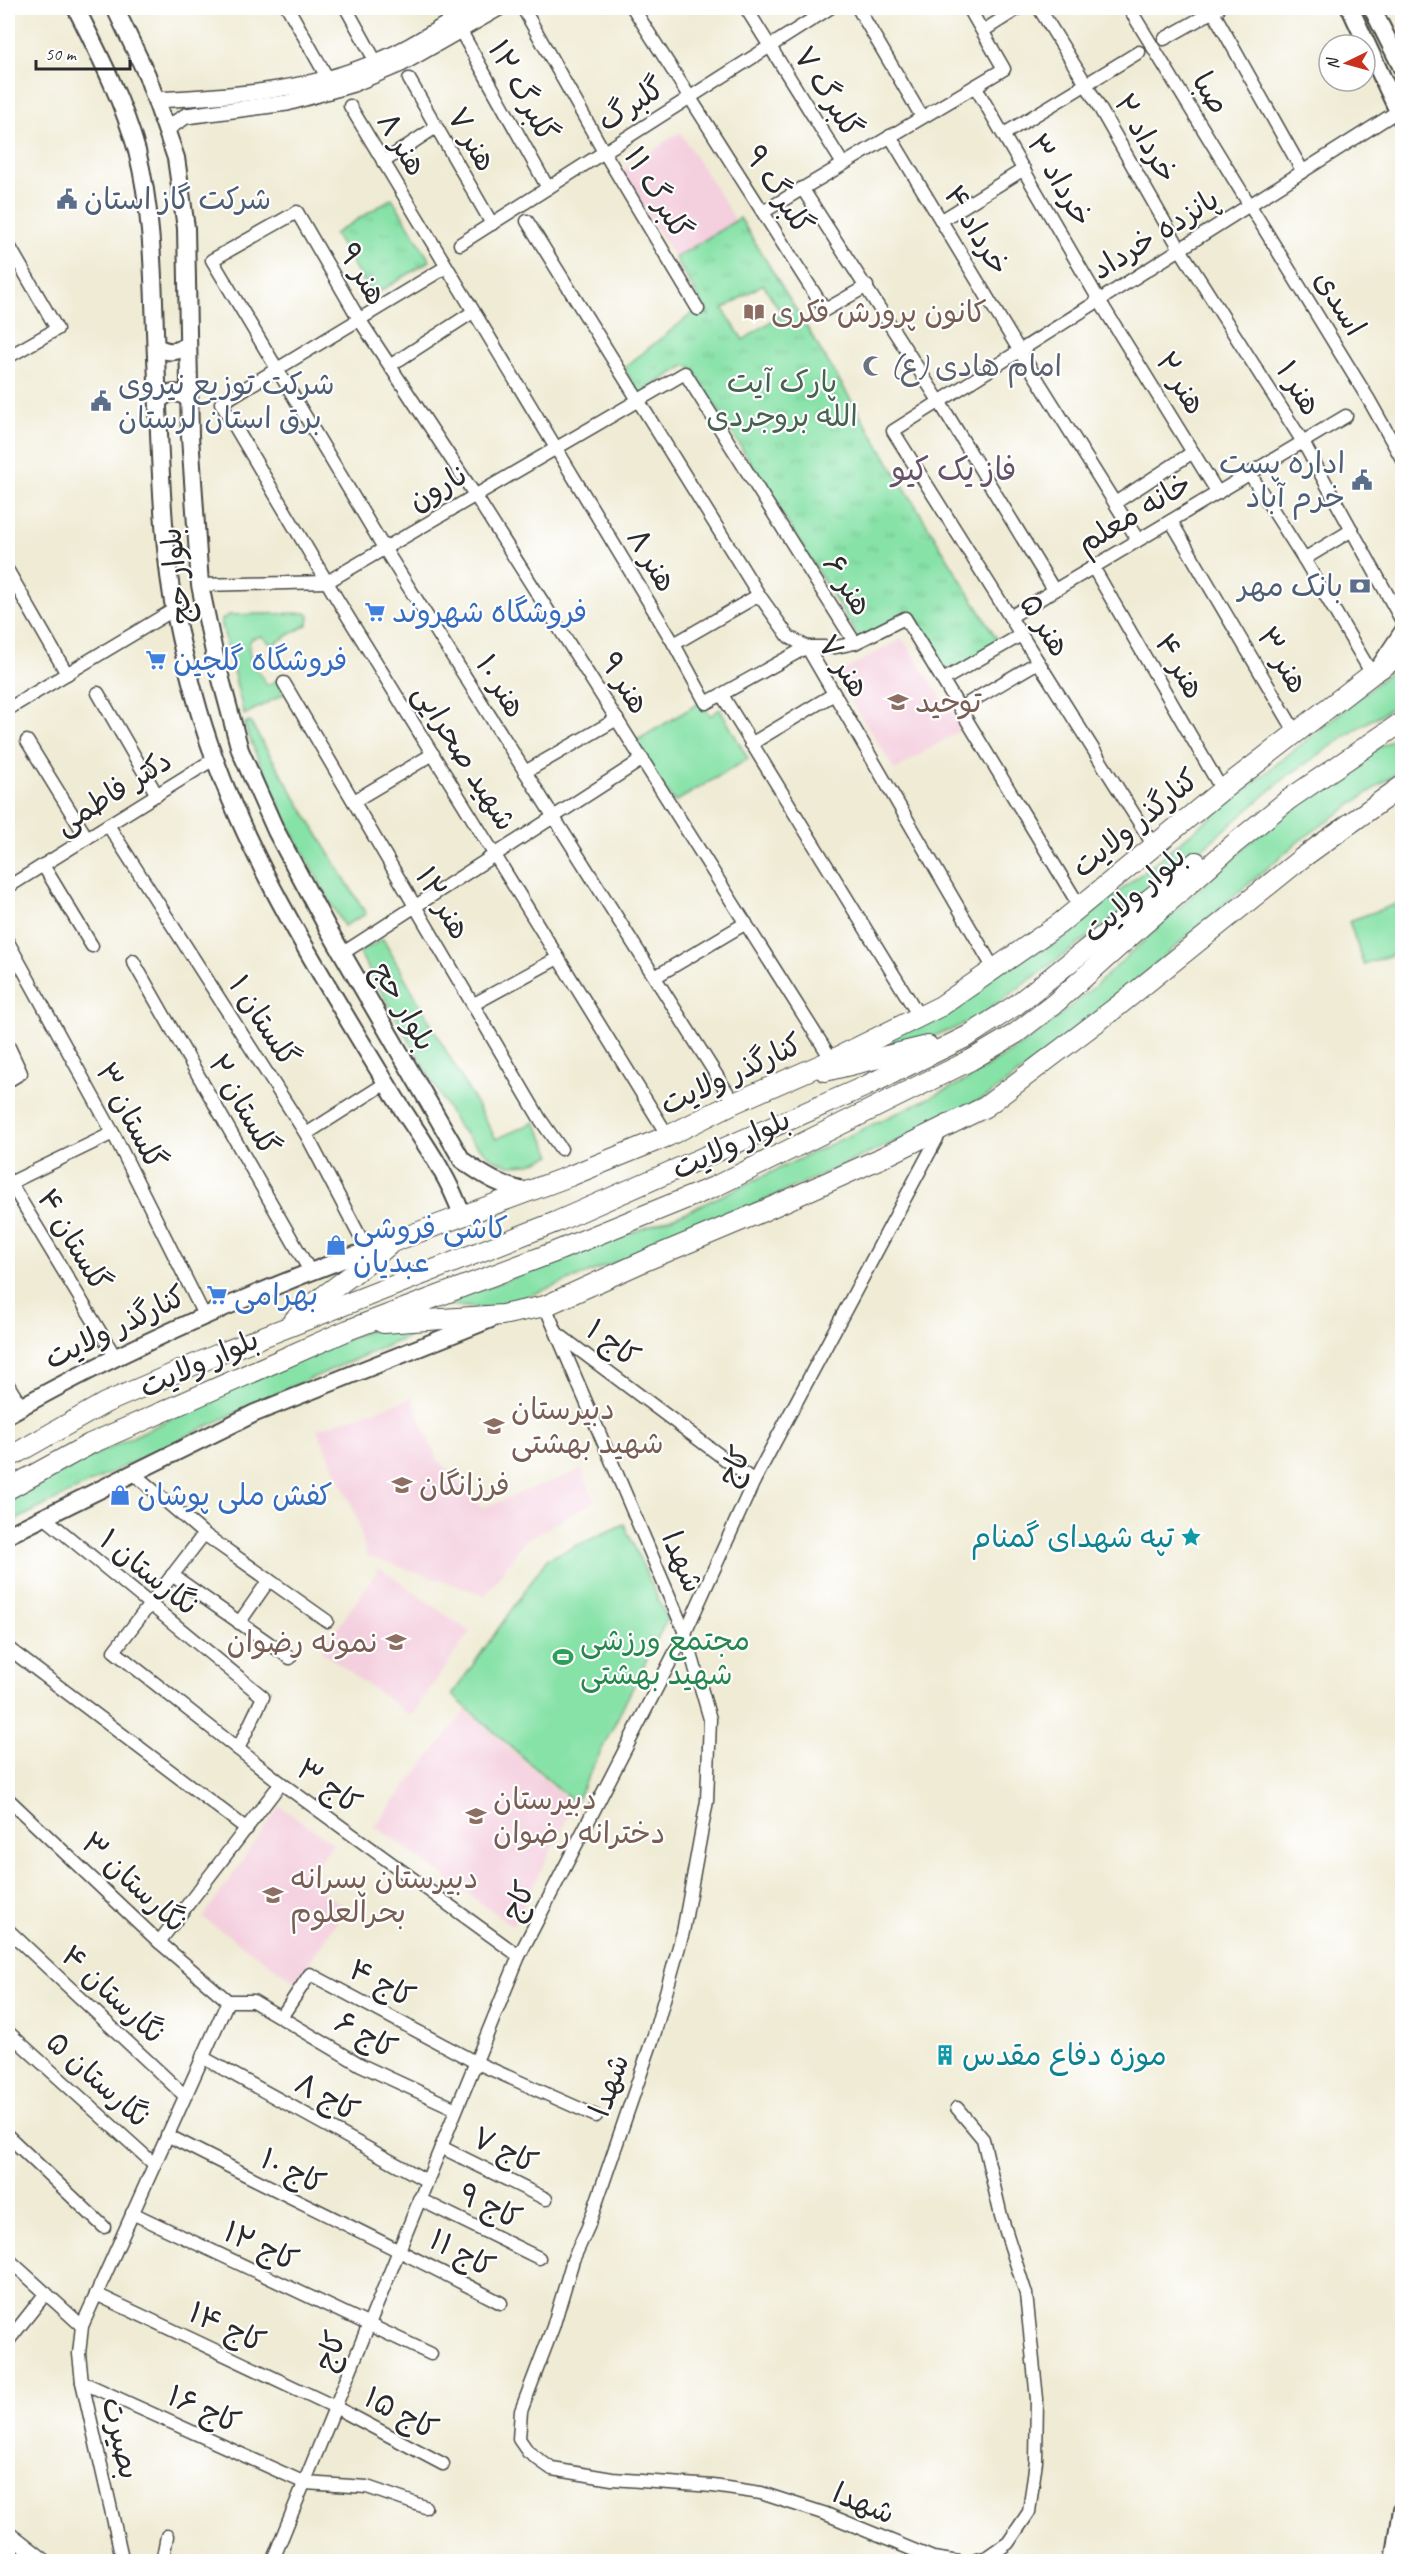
<svg xmlns="http://www.w3.org/2000/svg" width="1410" height="2569" viewBox="0 0 1410 2569" font-family="Caveat,'Playpen Sans Arabic',sans-serif">
<style>
.built{fill:#f4cfde}
.grass{fill:#87e2a7;stroke:#598669;stroke-width:1.5}
.park{fill:url(#park-tufts);stroke:#598669;stroke-width:1.5;fill-rule:evenodd}
.lines{fill:none;stroke-linecap:round;stroke-linejoin:round}
.minor-casing{stroke:#484844;stroke-width:15}
.tertiary-casing{stroke:#484844;stroke-width:18}
.secondary-casing{stroke:#484844;stroke-width:20}
.primary-casing{stroke:#484844;stroke-width:22}
.minor{stroke:#fff;stroke-width:12}
.tertiary{stroke:#fff;stroke-width:15}
.secondary{stroke:#fff;stroke-width:16}
.primary{stroke:#fff;stroke-width:20}
.labels{text-anchor:middle;stroke-width:4.5;stroke-linejoin:round;paint-order:stroke}
.street-label{font-size:30px;fill:#2b2b2b;stroke:#fff}
.service-label{font-size:30px;fill:#4e5e75;stroke:#fff;text-anchor:start}
.education-label{font-size:30px;fill:#785e54;stroke:#fff;text-anchor:start}
.worship-label{font-size:30px;fill:#5b616d;stroke:#fff;text-anchor:start}
.park-label{font-size:30px;fill:#476250;stroke:#fff}
.shop-label{font-size:30px;fill:#366cbe;stroke:#fff;text-anchor:start}
.culture-label{font-size:30px;fill:#0d838f;stroke:#fff;text-anchor:end}
.leisure-label{font-size:30px;fill:#27864d;stroke:#fff;text-anchor:start}
.neighbourhood-label{font-size:32px;fill:#675368;stroke:#fff}
</style>
<defs>
<pattern id="park-tufts" width="24" height="20" patternUnits="userSpaceOnUse" patternTransform="scale(1.5)"><rect width="24" height="20" fill="#87e2a7"/><path d="M3 7l-1-3M5 7V3M7 7l1-3M15 17l-1-3M17 17v-4M19 17l1-3" fill="none" stroke="#75c290"/></pattern>
</defs>
<rect width="100%" height="100%" fill="#fff"/>
<filter id="ink" filterUnits="userSpaceOnUse"><feTurbulence type="fractalNoise" baseFrequency=".0167" numOctaves="2"/><feDisplacementMap in="SourceGraphic" scale="12" xChannelSelector="R" yChannelSelector="G"/><feConvolveMatrix kernelMatrix="1 2 1 2 8 2 1 2 1" color-interpolation-filters="sRGB"/></filter>
<filter id="wash" filterUnits="userSpaceOnUse"><feTurbulence type="fractalNoise" baseFrequency=".008" numOctaves="4" result="noise"/><feDisplacementMap in="SourceGraphic" scale="24" xChannelSelector="R" yChannelSelector="G"/><feGaussianBlur stdDeviation="1.35" result="paint"/><feColorMatrix in="noise" values="0 0 0 0 0 0 0 0 0 0 0 0 0 0 0 0 0 1.4 0 .05"/><feComposite in="paint" operator="in"/></filter>
<g filter="url(#wash)">
<rect width="100%" height="100%" fill="#efebd4"/>
<g class="built">
<polygon points="680,132 736,221 675,258 621,172"/>
<polygon points="902,638 962,729 895,770 835,676"/>
<polygon points="412,1398 437,1459 482,1508 582,1469 595,1501 524,1541 486,1595 367,1556 356,1515 317,1429"/>
<polygon points="380,1568 470,1632 411,1716 321,1651"/>
<polygon points="466,1710 574,1805 513,1926 375,1826"/>
<polygon points="280,1806 333,1843 307,1881 346,1908 296,1982 203,1918"/>
</g>
<g class="grass">
<path d="M306,613L309,616L308,624L272,645L261,636L251,639C243,655 259,671 267,685L278,680L284,694L244,715L221,621L228,615Z"/>
<polygon points="1402,665 1402,702 1361,726 1286,777 1160,885 983,1014 951,1030 877,1055 871,1048 1024,955 1053,945 1388,674"/>
<polygon points="701,702 710,716 720,709 748,759 675,802 629,745"/>
<path d="M250,722L366,914L344,926C306,860 271,795 244,724Z"/>
<polygon points="1402,734 1402,769 1299,841 1077,1031 989,1095 917,1132 689,1234 492,1310 442,1304 687,1212 967,1080 1035,1036 1095,986 1250,842 1355,762"/>
<polygon points="1402,902 1402,951 1364,965 1349,921"/>
<polygon points="383,939 496,1139 535,1122 552,1155 530,1164 509,1165 493,1159 475,1144 457,1125 359,952"/>
<path d="M451,1318C400,1341 347,1362 296,1385C199,1429 103,1476 8,1524V1502L76,1464L237,1387L364,1332Z"/>
<polygon points="624,1524 667,1619 575,1803 452,1695 547,1559"/>
</g>
<g class="park">
<polygon points="392,198 430,261 372,296 334,234"/>
<path d="M740,218L1000,644L945,678L910,621L865,648L694,371L686,365L639,394L624,368L698,309L709,315L675,258ZM763,284L782,314L743,340L723,309Z"/>
</g>
</g>
<g filter="url(#ink)">
<g class="lines">
<g class="minor-casing">
<g id="minor">
<polyline points="288,8 328,79"/>
<polyline points="346,8 376,62"/>
<polyline points="448,8 548,188"/>
<polyline points="523,8 604,152 698,309"/>
<polyline points="633,8 825,310 867,286"/>
<polyline points="746,8 843,164"/>
<polyline points="1039,8 1086,84 1180,249 1303,442 1402,621"/>
<polyline points="1129,8 1369,400 1402,459"/>
<polyline points="1211,8 1303,172"/>
<polyline points="859,10 922,117"/>
<polyline points="983,31 1019,8"/>
<polyline points="1164,39 1219,8"/>
<polyline points="409,79 492,224"/>
<polyline points="975,86 1099,300 1218,493"/>
<polyline points="350,106 674,644 706,703 807,647 836,647 855,643 905,618 1080,907"/>
<polyline points="1004,134 1139,52"/>
<polyline points="890,136 1019,350 1138,540"/>
<polyline points="383,162 436,127"/>
<polyline points="802,188 939,401 1054,590"/>
<polyline points="763,212 1004,69 969,8"/>
<polyline points="942,220 1024,169"/>
<polyline points="527,221 759,595 789,637 807,647 994,969"/>
<polyline points="8,244 57,329 8,357"/>
<polyline points="460,244 830,8"/>
<polyline points="446,267 221,403 337,599 668,1136"/>
<polyline points="391,365 473,312"/>
<polyline points="1250,474 1304,559 1372,674 1402,629"/>
<polyline points="1115,503 1193,452"/>
<polyline points="1171,521 1296,733"/>
<polyline points="1304,559 1352,530"/>
<polyline points="1093,567 1222,790"/>
<polyline points="8,571 67,674"/>
<polyline points="200,585 327,582 685,373 855,643"/>
<polyline points="1010,617 1346,416"/>
<polyline points="674,644 759,595"/>
<polyline points="943,680 1021,635"/>
<polyline points="284,683 540,1119 561,1149"/>
<polyline points="98,693 157,795"/>
<polyline points="722,695 919,1016"/>
<polyline points="960,708 1038,662"/>
<polyline points="8,709 175,609"/>
<polyline points="27,741 87,838"/>
<polyline points="751,744 834,694"/>
<polyline points="525,772 617,719"/>
<polyline points="354,801 433,754"/>
<polyline points="108,825 306,1134 367,1250"/>
<polyline points="1154,846 893,431 1398,111"/>
<polyline points="43,865 92,946"/>
<polyline points="8,887 214,759"/>
<polyline points="8,942 113,1133 205,1317"/>
<polyline points="343,953 643,759"/>
<polyline points="133,961 311,1273"/>
<polyline points="655,977 746,923"/>
<polyline points="474,1004 558,958"/>
<polyline points="8,1045 21,1073 8,1081"/>
<polyline points="734,1103 384,548 212,260 297,212 359,319 475,495 832,1060"/>
<polyline points="306,1134 386,1083"/>
<polyline points="8,1179 116,1358"/>
<polyline points="10,1183 113,1133"/>
<polyline points="545,1306 685,1633 710,1719 707,1801 683,1932 654,2035 588,2227 573,2260 553,2327 521,2411 519,2439 528,2452 552,2469 612,2479 713,2486 761,2493 826,2514 933,2558 959,2562"/>
<polyline points="558,1334 754,1481"/>
<polyline points="8,1385 21,1406"/>
<polyline points="133,1473 204,1534 327,1621"/>
<polyline points="44,1517 263,1697 238,1749"/>
<polyline points="204,1534 114,1651 281,1783 519,1956"/>
<polyline points="172,1575 290,1658"/>
<polyline points="239,1623 269,1580"/>
<polyline points="8,1648 247,1829"/>
<polyline points="8,1799 159,1942 228,2001"/>
<polyline points="8,1930 184,2095"/>
<polyline points="159,1942 281,1783"/>
<polyline points="282,2016 310,1974 475,2062 596,2116"/>
<polyline points="8,2032 154,2164"/>
<polyline points="202,2057 427,2181"/>
<polyline points="957,2108 983,2139 1001,2216 1026,2294 1037,2399 1036,2461 1029,2512 1008,2543 988,2557 970,2562"/>
<path d="M167,2135C278,2192 391,2245 501,2303"/>
<polyline points="8,2136 104,2227"/>
<polyline points="441,2147 546,2199"/>
<polyline points="419,2199 539,2258"/>
<polyline points="132,2213 431,2354"/>
<polyline points="8,2259 82,2326"/>
<polyline points="96,2294 335,2407 443,2464"/>
<polyline points="8,2341 46,2293"/>
<polyline points="82,2382 305,2483 367,2487 425,2507"/>
<polyline points="123,2562 82,2382 79,2354 82,2326 228,2001 253,2001 361,2065 456,2109"/>
<polyline points="162,2562 167,2536"/>
<polyline points="272,2562 519,1956 685,1633 754,1481 942,1129"/>
</g>
</g>
<g class="tertiary-casing">
<g id="tertiary">
<path d="M156,100C228,96 300,92 368,65C406,51 439,28 473,8"/>
<polyline points="166,129 186,116 287,103 353,84 401,64 499,8"/>
<polyline points="8,2533 45,2562"/>
</g>
</g>
<g class="secondary-casing">
<g id="secondary">
<path d="M76,8C99,54 123,101 137,151C154,217 153,289 156,357C159,424 160,492 167,558C172,610 185,661 199,711C238,845 316,967 388,1086C414,1130 445,1167 462,1215"/>
<path d="M115,8L147,75L176,158L186,228L190,436L200,585L215,657L240,750L276,831L327,927L462,1160C484,1176 502,1187 529,1192"/>
<polyline points="1350,8 1402,120"/>
<polyline points="1372,8 1402,68"/>
<path d="M156,346C167,354 178,353 188,344"/>
<path d="M158,402C167,391 179,390 189,400"/>
<path d="M8,1414C125,1348 261,1288 388,1243"/>
<polyline points="8,1535 255,1413 491,1319"/>
<polyline points="1394,2562 1402,2509"/>
</g>
</g>
<g class="primary-casing">
<g id="primary">
<polyline points="825,1071 928,1046"/>
<path d="M295,1319C326,1292 362,1270 392,1242L570,1176L668,1136L734,1103L832,1060L941,1006L1059,924L1222,790L1372,674L1402,654"/>
<polyline points="383,1323 502,1315 545,1306 649,1259 761,1212 879,1159 985,1107 1118,1006 1302,858 1402,786"/>
<polyline points="8,1458 105,1403 219,1354 556,1222 866,1086 968,1036 1016,1005 1196,862"/>
<polyline points="8,1489 90,1444 348,1330 552,1253 714,1187 971,1060 1015,1034 1054,1004 1234,844 1288,800 1402,722"/>
</g>
</g>
<use href="#minor" class="minor"/>
<use href="#tertiary" class="tertiary"/>
<use href="#secondary" class="secondary"/>
<use href="#primary" class="primary"/>
</g>
</g>
<defs>
<g id="civic-bare" transform="scale(1.62)"><path d="M-.6-6.5H3V-4.5H.6V-3L4-1V1h2V6H-6V1h2V-1L-.6-3ZM-1.2 2.5V6h2.4V2.5Z" fill="#5c6f8a" stroke="#fff" stroke-width="2.5" paint-order="stroke"/></g>
<g id="library-bare" transform="scale(1.62)"><path d="M-6-4Q-3-5.5-.7-3.5V5Q-3 3-6 4ZM6-4Q3-5.5 .7-3.5V5Q3 3 6 4Z" fill="#8d6e63" stroke="#fff" stroke-width="2.5" paint-order="stroke"/></g>
<g id="mosque-bare" transform="scale(1.62)"><path d="M3.5-4.9A6 6 0 1 0 3.5 4.9A5 5 0 1 1 3.5-4.9Z" fill="#6b7280" stroke="#fff" stroke-width="2.5" paint-order="stroke"/></g>
<g id="bank-bare" transform="scale(1.62)"><path d="M-6-4H6V4H-6ZM0-2.3a2.3 2.3 0 1 0 0 4.6a2.3 2.3 0 1 0 0-4.6Z" fill="#5c6f8a" stroke="#fff" stroke-width="2.5" paint-order="stroke"/></g>
<g id="supermarket-bare" transform="scale(1.62)"><path d="M-6-5.5h2.5l.6 2H6L4.5 2H-2.5L-4.4-4H-6ZM-1.5 3.2a1.3 1.3 0 1 0 .1 0ZM3 3.2a1.3 1.3 0 1 0 .1 0Z" fill="#3f7fe0" stroke="#fff" stroke-width="2.5" paint-order="stroke"/></g>
<g id="school-bare" transform="scale(1.62)"><path d="M0-5L7-2L0 1L-7-2ZM-4 1L0 2.5L4 1V4Q0 6-4 4Z" fill="#8d6e63" stroke="#fff" stroke-width="2.5" paint-order="stroke"/></g>
<g id="shop-bare" transform="scale(1.62)"><path d="M-5-2.5h2.3a2.7 3.5 0 0 1 5.4 0H5L5.5 6h-11ZM-1.5-2.5h3a1.5 2.3 0 0 0-3 0Z" fill="#3f7fe0" stroke="#fff" stroke-width="2.5" paint-order="stroke"/></g>
<g id="sight-bare" transform="scale(1.62)"><path d="M0-6L1.8-2.2L6-1.7L2.9 1.2L3.7 5.4L0 3.3L-3.7 5.4L-2.9 1.2L-6-1.7L-1.8-2.2Z" fill="#0f9aa8" stroke="#fff" stroke-width="2.5" paint-order="stroke"/></g>
<g id="stadium-bare" transform="scale(1.62)"><path d="M0-5a6.5 5 0 1 0 0 10a6.5 5 0 1 0 0-10ZM-3.5-1.8h7v3.6h-7Z" fill="#2e9e5b" stroke="#fff" stroke-width="2.5" paint-order="stroke"/></g>
<g id="building-bare" transform="scale(1.62)"><path d="M-4-6H4V6H1V3H-1V6H-4ZM-2.5-4.3h1.7v1.8h-1.7ZM.8-4.3h1.7v1.8H.8ZM-2.5-1h1.7V.8h-1.7ZM.8-1h1.7V.8H.8Z" fill="#0f9aa8" stroke="#fff" stroke-width="2.5" paint-order="stroke"/></g>
</defs>
<g fill-rule="evenodd">
<use href="#civic-bare" x="67" y="199"/>
<use href="#library-bare" x="754" y="312"/>
<use href="#mosque-bare" x="873" y="366"/>
<use href="#civic-bare" x="101" y="401"/>
<use href="#civic-bare" x="1362" y="480"/>
<use href="#bank-bare" x="1360" y="586"/>
<use href="#supermarket-bare" x="375" y="612"/>
<use href="#supermarket-bare" x="156" y="660"/>
<use href="#school-bare" x="898" y="702"/>
<use href="#shop-bare" x="336" y="1245"/>
<use href="#supermarket-bare" x="217" y="1295"/>
<use href="#school-bare" x="494" y="1426"/>
<use href="#school-bare" x="402" y="1485"/>
<use href="#shop-bare" x="120" y="1495"/>
<use href="#sight-bare" x="1191" y="1537"/>
<use href="#school-bare" x="396" y="1642"/>
<use href="#stadium-bare" x="563" y="1657"/>
<use href="#school-bare" x="476" y="1816"/>
<use href="#school-bare" x="273" y="1895"/>
<use href="#building-bare" x="945" y="2055"/>
</g>
<g class="labels">
<g class="street-label">
<text transform="translate(523 91) rotate(61)" y="10">گلبرگ ۱۲</text>
<text transform="translate(828 92) rotate(58)" y="10">گلبرگ ۷</text>
<text transform="translate(1211 93) rotate(59)" y="10">صبا</text>
<text transform="translate(631 104) rotate(-33)" y="10">گلبرگ</text>
<text transform="translate(1146 138) rotate(60)" y="10">خرداد ۲</text>
<text transform="translate(472 139) rotate(60)" y="10">هنر ۷</text>
<text transform="translate(402 144) rotate(59)" y="10">هنر ۸</text>
<text transform="translate(1060 180) rotate(60)" y="10">خرداد ۳</text>
<text transform="translate(779 190) rotate(57)" y="10">گلبرگ ۹</text>
<text transform="translate(658 193) rotate(59)" y="10">گلبرگ ۱۱</text>
<text transform="translate(977 230) rotate(59)" y="10">خرداد ۴</text>
<text transform="translate(1155 234) rotate(-32)" y="10">پانزده خرداد</text>
<text transform="translate(363 274) rotate(59)" y="10">هنر ۹</text>
<text transform="translate(1340 303) rotate(59)" y="10">اسدی</text>
<text transform="translate(1181 383) rotate(58)" y="10">هنر ۲</text>
<text transform="translate(1299 388) rotate(58)" y="10">هنر ۱</text>
<text transform="translate(438 487) rotate(-30)" y="10">نارون</text>
<text transform="translate(1134 513) rotate(-31)" y="10">خانه معلم</text>
<text transform="translate(652 560) rotate(59)" y="10">هنر ۸</text>
<text transform="translate(176 576) rotate(-97)" y="10">بلوار حج</text>
<text transform="translate(848 585) rotate(58)" y="10">هنر ۶</text>
<text transform="translate(1045 625) rotate(58)" y="10">هنر ۵</text>
<text transform="translate(1283 660) rotate(59)" y="10">هنر ۳</text>
<text transform="translate(844 666) rotate(56)" y="10">هنر ۷</text>
<text transform="translate(1180 666) rotate(60)" y="10">هنر ۴</text>
<text transform="translate(625 683) rotate(58)" y="10">هنر ۹</text>
<text transform="translate(501 686) rotate(58)" y="10">هنر ۱۰</text>
<text transform="translate(465 757) rotate(58)" y="10">شهید صحرایی</text>
<text transform="translate(113 792) rotate(-32)" y="10">دکتر فاطمی</text>
<text transform="translate(1135 823) rotate(-39)" y="10">کنارگذر ولایت</text>
<text transform="translate(1134 894) rotate(-42)" y="10">بلوار ولایت</text>
<text transform="translate(443 903) rotate(59)" y="10">هنر ۱۲</text>
<text transform="translate(404 1006) rotate(60)" y="10">بلوار حج</text>
<text transform="translate(264 1021) rotate(57)" y="10">گلستان ۱</text>
<text transform="translate(731 1074) rotate(-25)" y="10">کنارگذر ولایت</text>
<text transform="translate(244 1105) rotate(60)" y="10">گلستان ۲</text>
<text transform="translate(131 1116) rotate(62)" y="10">گلستان ۳</text>
<text transform="translate(731 1144) rotate(-25)" y="10">بلوار ولایت</text>
<text transform="translate(74 1240) rotate(59)" y="10">گلستان ۴</text>
<text transform="translate(115 1327) rotate(-26)" y="10">کنارگذر ولایت</text>
<text transform="translate(613 1343) rotate(37)" y="10">کاج ۱</text>
<text transform="translate(199 1363) rotate(-24)" y="10">بلوار ولایت</text>
<text transform="translate(734 1466) rotate(-63)" y="10">کاج</text>
<text transform="translate(683 1562) rotate(67)" y="10">شهدا</text>
<text transform="translate(149 1572) rotate(39)" y="10">نگارستان ۱</text>
<text transform="translate(329 1786) rotate(36)" y="10">کاج ۳</text>
<text transform="translate(134 1882) rotate(43)" y="10">نگارستان ۳</text>
<text transform="translate(518 1901) rotate(-63)" y="10">کاج</text>
<text transform="translate(382 1983) rotate(28)" y="10">کاج ۴</text>
<text transform="translate(113 1994) rotate(43)" y="10">نگارستان ۴</text>
<text transform="translate(366 2035) rotate(29)" y="10">کاج ۶</text>
<text transform="translate(98 2079) rotate(42)" y="10">نگارستان ۵</text>
<text transform="translate(609 2085) rotate(-70)" y="10">شهدا</text>
<text transform="translate(327 2097) rotate(29)" y="10">کاج ۸</text>
<text transform="translate(505 2150) rotate(26)" y="10">کاج ۷</text>
<text transform="translate(293 2171) rotate(26)" y="10">کاج ۱۰</text>
<text transform="translate(490 2206) rotate(26)" y="10">کاج ۹</text>
<text transform="translate(261 2246) rotate(25)" y="10">کاج ۱۲</text>
<text transform="translate(462 2253) rotate(28)" y="10">کاج ۱۱</text>
<text transform="translate(227 2327) rotate(25)" y="10">کاج ۱۴</text>
<text transform="translate(330 2351) rotate(-68)" y="10">کاج</text>
<text transform="translate(204 2409) rotate(24)" y="10">کاج ۱۶</text>
<text transform="translate(401 2413) rotate(28)" y="10">کاج ۱۵</text>
<text transform="translate(121 2438) rotate(77)" y="10">بصیرت</text>
<text transform="translate(864 2503) rotate(22)" y="10">شهدا</text>
</g>
<g class="service-label">
<text x="84" y="209">شرکت گاز استان</text>
<text x="118" y="394">شرکت توزیع نیروی<tspan x="118" dy="34">برق استان لرستان</tspan></text>
<text x="1345" y="473" text-anchor="end">اداره پست<tspan x="1345" dy="34">خرم آباد</tspan></text>
<text x="1343" y="596" text-anchor="end">بانک مهر</text>
</g>
<g class="education-label">
<text x="771" y="322">کانون پرورش فکری</text>
<text x="915" y="712">توحید</text>
<text x="511" y="1419">دبیرستان<tspan x="511" dy="34">شهید بهشتی</tspan></text>
<text x="419" y="1495">فرزانگان</text>
<text x="379" y="1652" text-anchor="end">نمونه رضوان</text>
<text x="493" y="1809">دبیرستان<tspan x="493" dy="34">دخترانه رضوان</tspan></text>
<text x="290" y="1888">دبیرستان پسرانه<tspan x="290" dy="34">بحرالعلوم</tspan></text>
</g>
<g class="worship-label">
<text x="890" y="376">امام هادی (ع)</text>
</g>
<g class="park-label">
<text x="782" y="392">پارک آیت<tspan x="782" dy="34">الله بروجردی</tspan></text>
</g>
<g class="shop-label">
<text x="392" y="622">فروشگاه شهروند</text>
<text x="173" y="670">فروشگاه گلچین</text>
<text x="353" y="1238">کاشی فروشی<tspan x="353" dy="34">عبدیان</tspan></text>
<text x="234" y="1305">بهرامی</text>
<text x="137" y="1505">کفش ملی پوشان</text>
</g>
<g class="culture-label">
<text x="1174" y="1547">تپه شهدای گمنام</text>
<text x="962" y="2065" text-anchor="start">موزه دفاع مقدس</text>
</g>
<g class="leisure-label">
<text x="580" y="1650">مجتمع ورزشی<tspan x="580" dy="34">شهید بهشتی</tspan></text>
</g>
<g class="neighbourhood-label">
<text x="954" y="480">فاز یک کیو</text>
</g>
</g>
<rect width="1410" height="2569" fill="none" stroke="#fff" stroke-width="30"/>
<g transform="translate(1347 63) rotate(265)"><circle r="28" fill="#ffffff" stroke="#aaaaaa" stroke-width="1.5"/>
<path d="M0-4.5L10 22L0 15L-10 22Z" fill="#c8321e"/>
<text y="-9" font-size="16" font-weight="bold" text-anchor="middle" fill="#2b2b2b">N</text>
</g>
<path d="M36 60v9h94v-9" fill="none" stroke="#2b2b2b" stroke-width="3"/>
<text x="45" y="60" font-size="18" fill="#2b2b2b" stroke="#ffffff" stroke-width="4.5" paint-order="stroke">50 m</text>
</svg>
